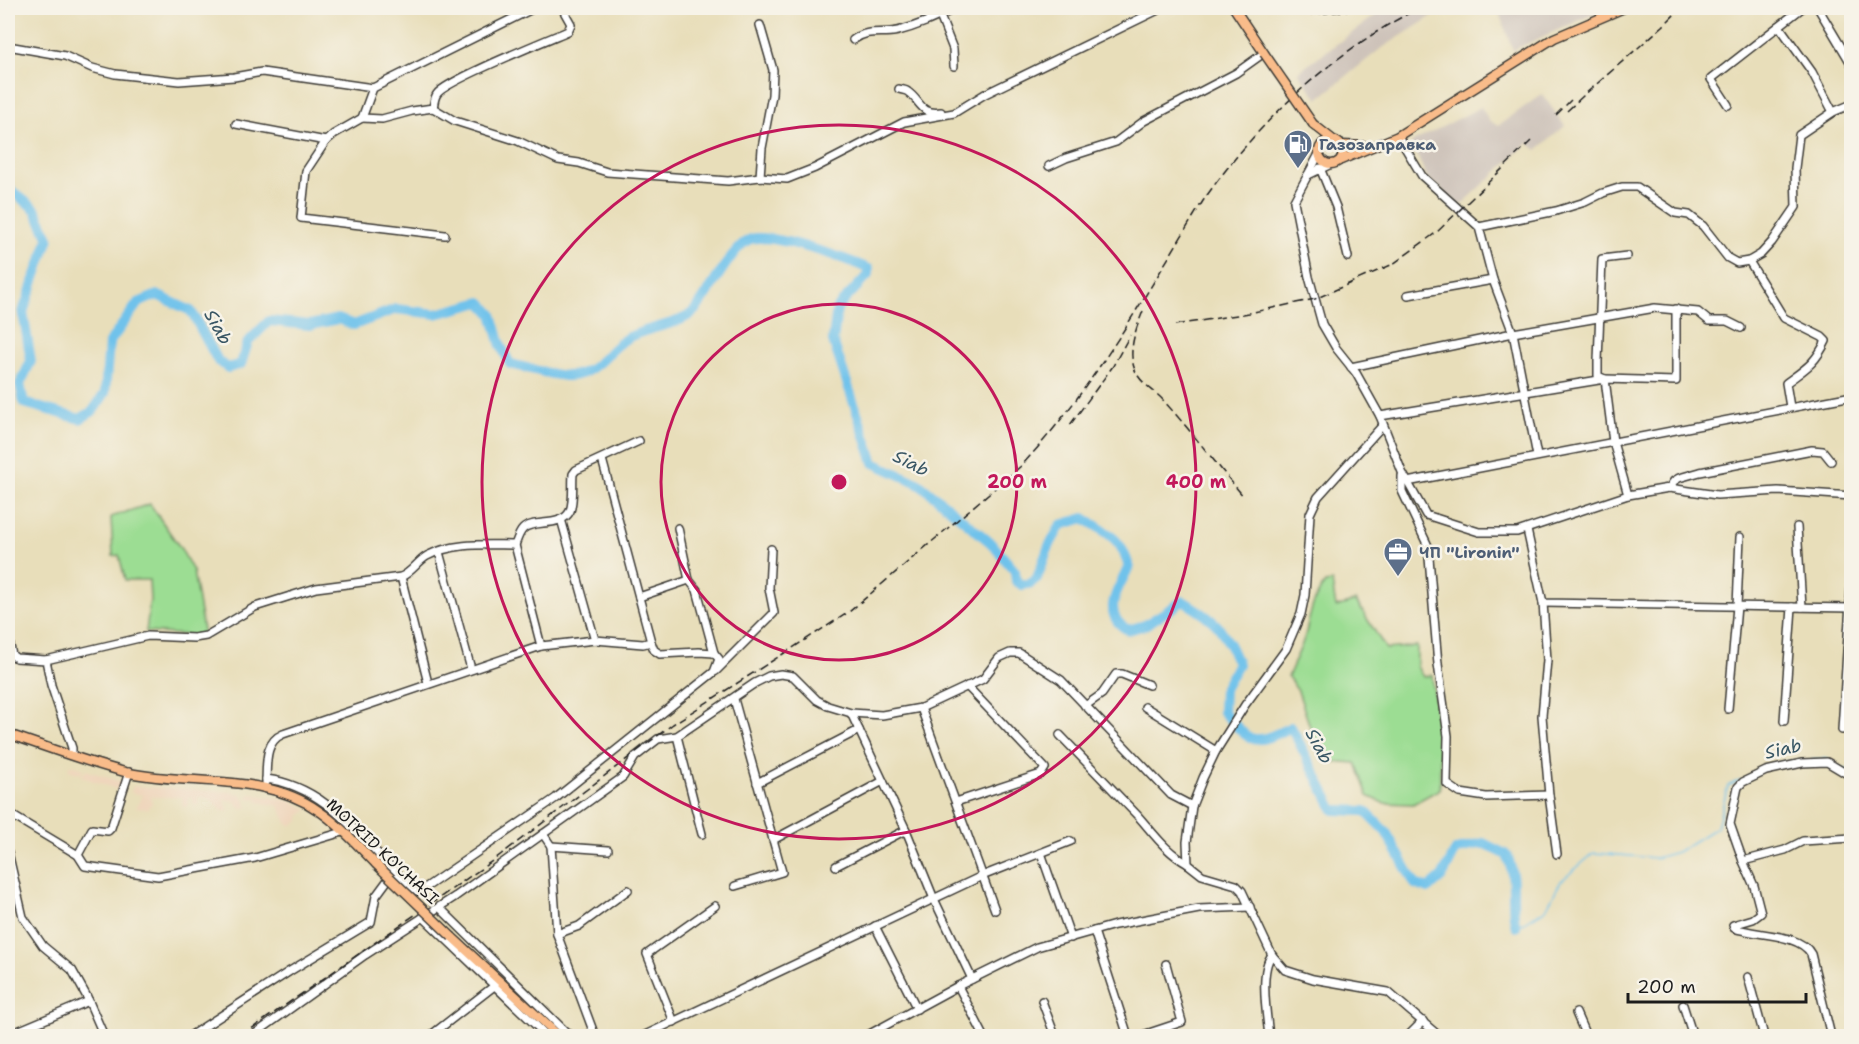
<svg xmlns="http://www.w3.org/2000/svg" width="1859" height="1044" viewBox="0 0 1859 1044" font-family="'Shantell Sans',sans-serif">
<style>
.built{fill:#efd6bc}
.industrial{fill:#cdc2b9}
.green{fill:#9cdd93;stroke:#5c7c58;stroke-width:1.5}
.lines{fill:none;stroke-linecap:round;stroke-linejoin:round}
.stream{stroke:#6fc2eb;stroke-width:1.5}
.river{stroke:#6fc2eb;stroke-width:10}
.minor-casing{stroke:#3b3934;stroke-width:10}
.major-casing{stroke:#3b3934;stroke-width:11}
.minor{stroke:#fff;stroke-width:7}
.major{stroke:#f9bc8a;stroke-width:8}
.rail{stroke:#1c1c1c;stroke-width:1.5;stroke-dasharray:9 4.5;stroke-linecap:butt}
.major-bridge-casing{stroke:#3b3934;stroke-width:11;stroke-linecap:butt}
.major-bridge{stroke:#f9bc8a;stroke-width:8}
.ring{fill:none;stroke:#c2185b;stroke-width:3}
.labels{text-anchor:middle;stroke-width:5;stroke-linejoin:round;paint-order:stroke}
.service-label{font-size:16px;font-weight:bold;fill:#4e5e75;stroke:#f7f3e8;text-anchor:start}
.street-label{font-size:16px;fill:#1c1c1c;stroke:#f7f3e8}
.water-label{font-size:18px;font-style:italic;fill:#395664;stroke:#f7f3e8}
.centre{fill:#c2185b;stroke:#f7f3e8;stroke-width:3}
.ring-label{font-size:18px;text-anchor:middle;font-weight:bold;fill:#c2185b;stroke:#f7f3e8;stroke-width:5;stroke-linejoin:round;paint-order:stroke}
</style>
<rect width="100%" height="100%" fill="#f7f3e8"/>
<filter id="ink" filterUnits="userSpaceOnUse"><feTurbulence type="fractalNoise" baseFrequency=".0167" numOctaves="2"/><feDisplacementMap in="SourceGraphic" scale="12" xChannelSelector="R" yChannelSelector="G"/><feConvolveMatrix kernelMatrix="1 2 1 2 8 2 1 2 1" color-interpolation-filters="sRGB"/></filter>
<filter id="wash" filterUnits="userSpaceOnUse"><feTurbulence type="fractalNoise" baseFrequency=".008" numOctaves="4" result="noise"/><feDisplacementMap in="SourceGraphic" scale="24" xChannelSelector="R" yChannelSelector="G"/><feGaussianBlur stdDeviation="1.35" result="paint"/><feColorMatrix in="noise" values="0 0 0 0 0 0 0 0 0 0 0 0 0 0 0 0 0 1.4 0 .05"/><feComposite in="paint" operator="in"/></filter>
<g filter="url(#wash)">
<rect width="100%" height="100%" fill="#e8deba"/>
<g class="built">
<polygon points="70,764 83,769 82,774 84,774 86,770 124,783 122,791 82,777 82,774 68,770"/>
<polygon points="133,786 233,792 242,795 248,807 241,808 235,801 223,800 229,810 222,811 212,800 198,797 198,805 194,805 192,798 188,797 188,806 183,807 182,797 151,797 152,805 149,805 148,809 136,808 143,795 131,793"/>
<polygon points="249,794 290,800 308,810 299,816 300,820 291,826 287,823 279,806 258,802 258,799 248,798"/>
</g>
<g class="industrial">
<polygon points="1382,8 1445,8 1379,50 1318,99 1298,72 1375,16"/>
<polygon points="1497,8 1607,8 1513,50"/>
<polygon points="1542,94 1565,126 1537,150 1528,143 1460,206 1427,177 1411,143 1481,107 1489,120 1498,126"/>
</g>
<g class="green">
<polygon points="150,504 181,549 193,571 204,636 146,632 150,600 149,580 125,580 119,555 113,556 111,517"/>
<path d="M1332,582L1336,607L1356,601L1386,649L1417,646V666L1423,677L1432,675L1440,751V789L1413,804L1383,803L1368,796L1356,763L1327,761L1310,727L1298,691L1288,677C1294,662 1302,647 1306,632C1311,611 1312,601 1325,583Z"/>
</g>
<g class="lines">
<g class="stream">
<polyline points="1812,759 1828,759"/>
<polyline points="1769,767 1777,764 1793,762"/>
<polyline points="1845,769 1852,773"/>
<polyline points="1516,927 1546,909 1561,881 1594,853 1656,858 1677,852 1717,827 1728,786 1740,780"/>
</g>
<path class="river" d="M8,188L35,209L49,238L23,312L31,361L20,384L24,403L80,419L93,411L105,393L109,343L138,303L157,295L191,311L218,361L228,368L241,364L248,342L269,321L310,325L338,319L354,325L396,309L436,314L481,302L492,314L501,346L510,364C524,367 554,376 568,376C593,376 606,353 624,340C644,326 680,327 695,310C709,295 733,244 751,239C773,233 847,259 869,269V274L837,308L833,341L874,463L920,484L991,543L1015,571L1016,581L1022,585L1031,583L1037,578L1049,546L1061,525L1084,518C1108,534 1121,537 1129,567C1119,587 1099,614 1128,630L1145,625L1183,601C1217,621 1223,627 1238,664L1224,689L1223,712C1252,743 1251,747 1291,727L1334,810L1365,811L1386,832L1415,884L1428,889L1442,877L1456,850L1483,843L1507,855C1518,882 1509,901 1516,927"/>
</g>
</g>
<g filter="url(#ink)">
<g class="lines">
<g class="minor-casing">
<g id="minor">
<polyline points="1818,8 1852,65"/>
<polyline points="940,16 953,49 954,66"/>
<polyline points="1779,26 1812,72 1833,112"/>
<path d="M853,40C869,28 880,35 898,31C919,26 937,17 956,8"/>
<polyline points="8,46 65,56 92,68 115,74 179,81 234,77 262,72 373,88"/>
<path d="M899,89C902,90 906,90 908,92C921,101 920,115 941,112"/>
<polyline points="1728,105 1711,79 1802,8"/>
<path d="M433,108C434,104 434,98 437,94C445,81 547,40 568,31L571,24L562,8"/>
<polyline points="362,118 382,119 412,111 433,108 455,121 518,141 558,160 579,163 607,172 728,181 760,177 787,179 815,168 904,122 954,113 985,94 1162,8"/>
<polyline points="236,124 326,141"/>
<polyline points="1398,136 1422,176 1479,227 1556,211 1585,202 1603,193 1622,187 1637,187 1675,213 1689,215 1703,226 1728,258 1737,263 1749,261 1761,254 1772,242 1796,207 1795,168 1799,135 1833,112 1852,104"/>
<polyline points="1319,154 1294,201 1309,277 1322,324 1336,348 1356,373 1380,416 1402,472 1426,515 1479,532 1517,532 1628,495 1669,488 1717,495 1778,491 1852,496"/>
<polyline points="1049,166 1066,158 1116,142 1144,121 1236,73 1264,53"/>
<polyline points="1320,168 1336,207 1348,257"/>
<polyline points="1308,175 1331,164"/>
<polyline points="760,177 762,148 772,95 773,70 760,25"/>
<polyline points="1479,227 1493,280 1513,333 1537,456"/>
<polyline points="445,235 301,218 306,171 326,141 334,134 362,118 373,88 534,8"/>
<polyline points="1627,256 1602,259 1598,361 1598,376 1605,379 1613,442 1628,495"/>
<path d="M1749,261L1784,318L1822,337L1826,341C1815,364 1805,369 1786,383L1790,407"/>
<polyline points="1408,295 1493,280"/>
<polyline points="1351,367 1513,333 1655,308 1698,312 1709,321 1727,321 1741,328"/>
<polyline points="1380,416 1605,379 1676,381 1676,309"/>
<polyline points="1382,426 1318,497 1310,514 1305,595 1301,614 1286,649 1245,705 1216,751 1203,778 1192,806 1187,842 1188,864 1202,875 1236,885 1242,891 1272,955 1285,970 1313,979 1388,992 1439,1036"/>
<polyline points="1402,476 1402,491 1428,546 1438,664 1448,736 1447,784 1460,793 1486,797 1549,795"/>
<polyline points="1407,482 1847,397"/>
<polyline points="1669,488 1674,481 1679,478 1700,472 1812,450 1823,451 1831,461"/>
<polyline points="561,519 595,640"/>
<polyline points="1797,527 1802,607"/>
<polyline points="1527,530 1543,603 1852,608"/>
<path d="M515,545C517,540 519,533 523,529C533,519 562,528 570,511C574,501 572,484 573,474L576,470L639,441"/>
<polyline points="439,552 471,669"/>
<polyline points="401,577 428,683"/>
<polyline points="689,580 697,590 714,653"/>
<polyline points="639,597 689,580 678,528"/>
<polyline points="1543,603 1547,660 1542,716 1549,795 1557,854"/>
<polyline points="8,637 12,655 16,658 46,660 51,685 72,748 72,755"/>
<path d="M46,660L148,636L194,638L206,636L255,607L316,588L401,577C412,572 417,562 427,556C455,542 485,545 515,545L541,646"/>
<polyline points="716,671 774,613 769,588 771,549"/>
<polyline points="734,699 782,872 735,886"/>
<polyline points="1085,706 1102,694 1116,674 1122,674 1149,685"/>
<polyline points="1145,707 1216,751"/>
<polyline points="921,708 995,910"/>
<polyline points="1728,709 1737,606 1740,537"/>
<polyline points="851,713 906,830 934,899 972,979"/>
<polyline points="1784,721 1792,607"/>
<polyline points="1842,730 1852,572"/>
<path d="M1060,735C1086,762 1112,789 1138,816C1154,834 1166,852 1188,864"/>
<polyline points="677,736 702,834"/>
<path d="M266,779C334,787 368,852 417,891L425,888L556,798L714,672L719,659L714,653L699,652L660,654L654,650L651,642"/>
<path d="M266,782C267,764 264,742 283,734L541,646L595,640L643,644L651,642L602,459"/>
<polyline points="757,783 859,730"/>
<polyline points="956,802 1041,774 1045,768 967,686"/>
<polyline points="8,813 78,855 85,866 158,876 255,858 343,832"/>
<polyline points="543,834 551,846 557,934 595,1036"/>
<polyline points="773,840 883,781"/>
<polyline points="551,846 608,850"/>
<polyline points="8,852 23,917 43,946 72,970 87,997 104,1036"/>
<polyline points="1041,853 1071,938"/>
<polyline points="78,855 92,829 108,831 111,828 129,772"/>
<polyline points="1743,861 1730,824 1738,787 1743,782 1766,771 1802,763 1827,762 1852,777"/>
<polyline points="836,866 906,830"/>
<polyline points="439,907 570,1036"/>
<polyline points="423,917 547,1036"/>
<polyline points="875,926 917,1009"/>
<polyline points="1094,931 1128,1036"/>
<polyline points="557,934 579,926 628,890"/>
<polyline points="1748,977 1764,1036"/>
<polyline points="958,986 984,1036"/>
<polyline points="1042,1001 1055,1036"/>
<polyline points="1683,1005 1693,1036"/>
<polyline points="1576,1013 1586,1036"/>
<polyline points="674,1022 647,954 715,906"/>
<polyline points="8,1035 89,1001"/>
<polyline points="190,1036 290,971 371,922 376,896 390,877"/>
<polyline points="252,1036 365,955 456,896 623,777 635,757 658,739 677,736 755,683 769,676 781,674 793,676 817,700 828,706 851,713 882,715 921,708 983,679 999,658 1010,653 1019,653 1061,680 1171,795 1192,806"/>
<polyline points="430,1036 498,983"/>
<polyline points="643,1036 982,876 1071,841"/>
<polyline points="866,1036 958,986 1037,947 1115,925 1199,909 1250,907"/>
<polyline points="1140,1036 1182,1022 1166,964"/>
<path d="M1269,1036C1267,1017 1259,970 1272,955"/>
<polyline points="1408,1036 1423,1021"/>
<path d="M1831,1036L1811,954C1800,933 1756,936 1734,928L1733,925L1753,919L1761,913L1754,886L1743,861L1785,850L1803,841L1852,838"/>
</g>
</g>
<g class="major-casing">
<g id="major">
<polyline points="1234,8 1264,53"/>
<polyline points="1313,124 1332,139"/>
<circle cx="1331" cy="152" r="12"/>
<polyline points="1342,145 1368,146"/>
<polyline points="1341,160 1398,136 1554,38 1624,8"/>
<path d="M8,734C47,747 88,763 129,773C192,786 264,772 319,811C340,825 358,846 376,864"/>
<polyline points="452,937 559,1036"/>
</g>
</g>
<use href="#minor" class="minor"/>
<use href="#major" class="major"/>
<g class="rail">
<polyline points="1306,15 1373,8"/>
<polyline points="1567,111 1583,96 1663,26 1681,8"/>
<polyline points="1556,115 1571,100"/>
<path d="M1143,311C1136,329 1127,351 1135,370C1140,383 1154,390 1163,400C1191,431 1217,465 1244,497"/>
<polyline points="1175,325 1249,313 1315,299 1393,264 1437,232 1531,141"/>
<polyline points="1070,425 1113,366 1130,335"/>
<path d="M241,1036L495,859L673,724L849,612L1021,466C1094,388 1147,292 1203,201C1257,123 1333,51 1419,8"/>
</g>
<g class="major-bridge-casing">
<g id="major-bridge">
<polyline points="1264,53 1313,124"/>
<polyline points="376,864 452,937"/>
</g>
</g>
<use href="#major-bridge" class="major-bridge"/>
</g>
</g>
<g class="ring">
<circle cx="839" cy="482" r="178"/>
<circle cx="839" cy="482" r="357"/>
</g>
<defs>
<g id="fuel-pin" transform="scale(1.5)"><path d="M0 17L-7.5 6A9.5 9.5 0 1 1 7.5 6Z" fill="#5c6f8a" stroke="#f7f3e8"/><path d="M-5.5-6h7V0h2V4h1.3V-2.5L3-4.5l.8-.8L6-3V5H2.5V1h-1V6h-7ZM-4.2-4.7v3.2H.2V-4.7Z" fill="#fff"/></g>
<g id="office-pin" transform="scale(1.5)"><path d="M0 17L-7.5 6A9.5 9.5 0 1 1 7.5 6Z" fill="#5c6f8a" stroke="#f7f3e8"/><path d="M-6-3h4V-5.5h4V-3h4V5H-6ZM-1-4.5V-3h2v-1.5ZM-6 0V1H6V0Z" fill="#fff"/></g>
</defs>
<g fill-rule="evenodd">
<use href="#fuel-pin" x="1298" y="144"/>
<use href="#office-pin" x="1398" y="552"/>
</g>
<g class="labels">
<g class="service-label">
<text x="1319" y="150">Газозаправка</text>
<text x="1419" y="558">ЧП "Lironin"</text>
</g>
<g class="street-label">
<text transform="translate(383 851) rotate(43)" y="6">MOTRID KO'CHASI</text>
</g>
<g class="water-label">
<text transform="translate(218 327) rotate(61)" y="6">Siab</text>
<text transform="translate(911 463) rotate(27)" y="6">Siab</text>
<text transform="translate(1319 746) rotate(62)" y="6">Siab</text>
<text transform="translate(1783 749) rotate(-13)" y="6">Siab</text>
</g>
</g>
<circle cx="839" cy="482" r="9" class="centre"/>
<g class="ring-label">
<text x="1017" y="488">200 m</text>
<text x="1196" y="488">400 m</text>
</g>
<rect width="1859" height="1044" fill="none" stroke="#f7f3e8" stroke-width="30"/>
<path d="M1628 993v9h178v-9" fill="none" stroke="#1c1c1c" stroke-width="3"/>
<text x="1637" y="993" font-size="18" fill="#1c1c1c" stroke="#f7f3e8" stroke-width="4.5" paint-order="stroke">200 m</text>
</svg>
